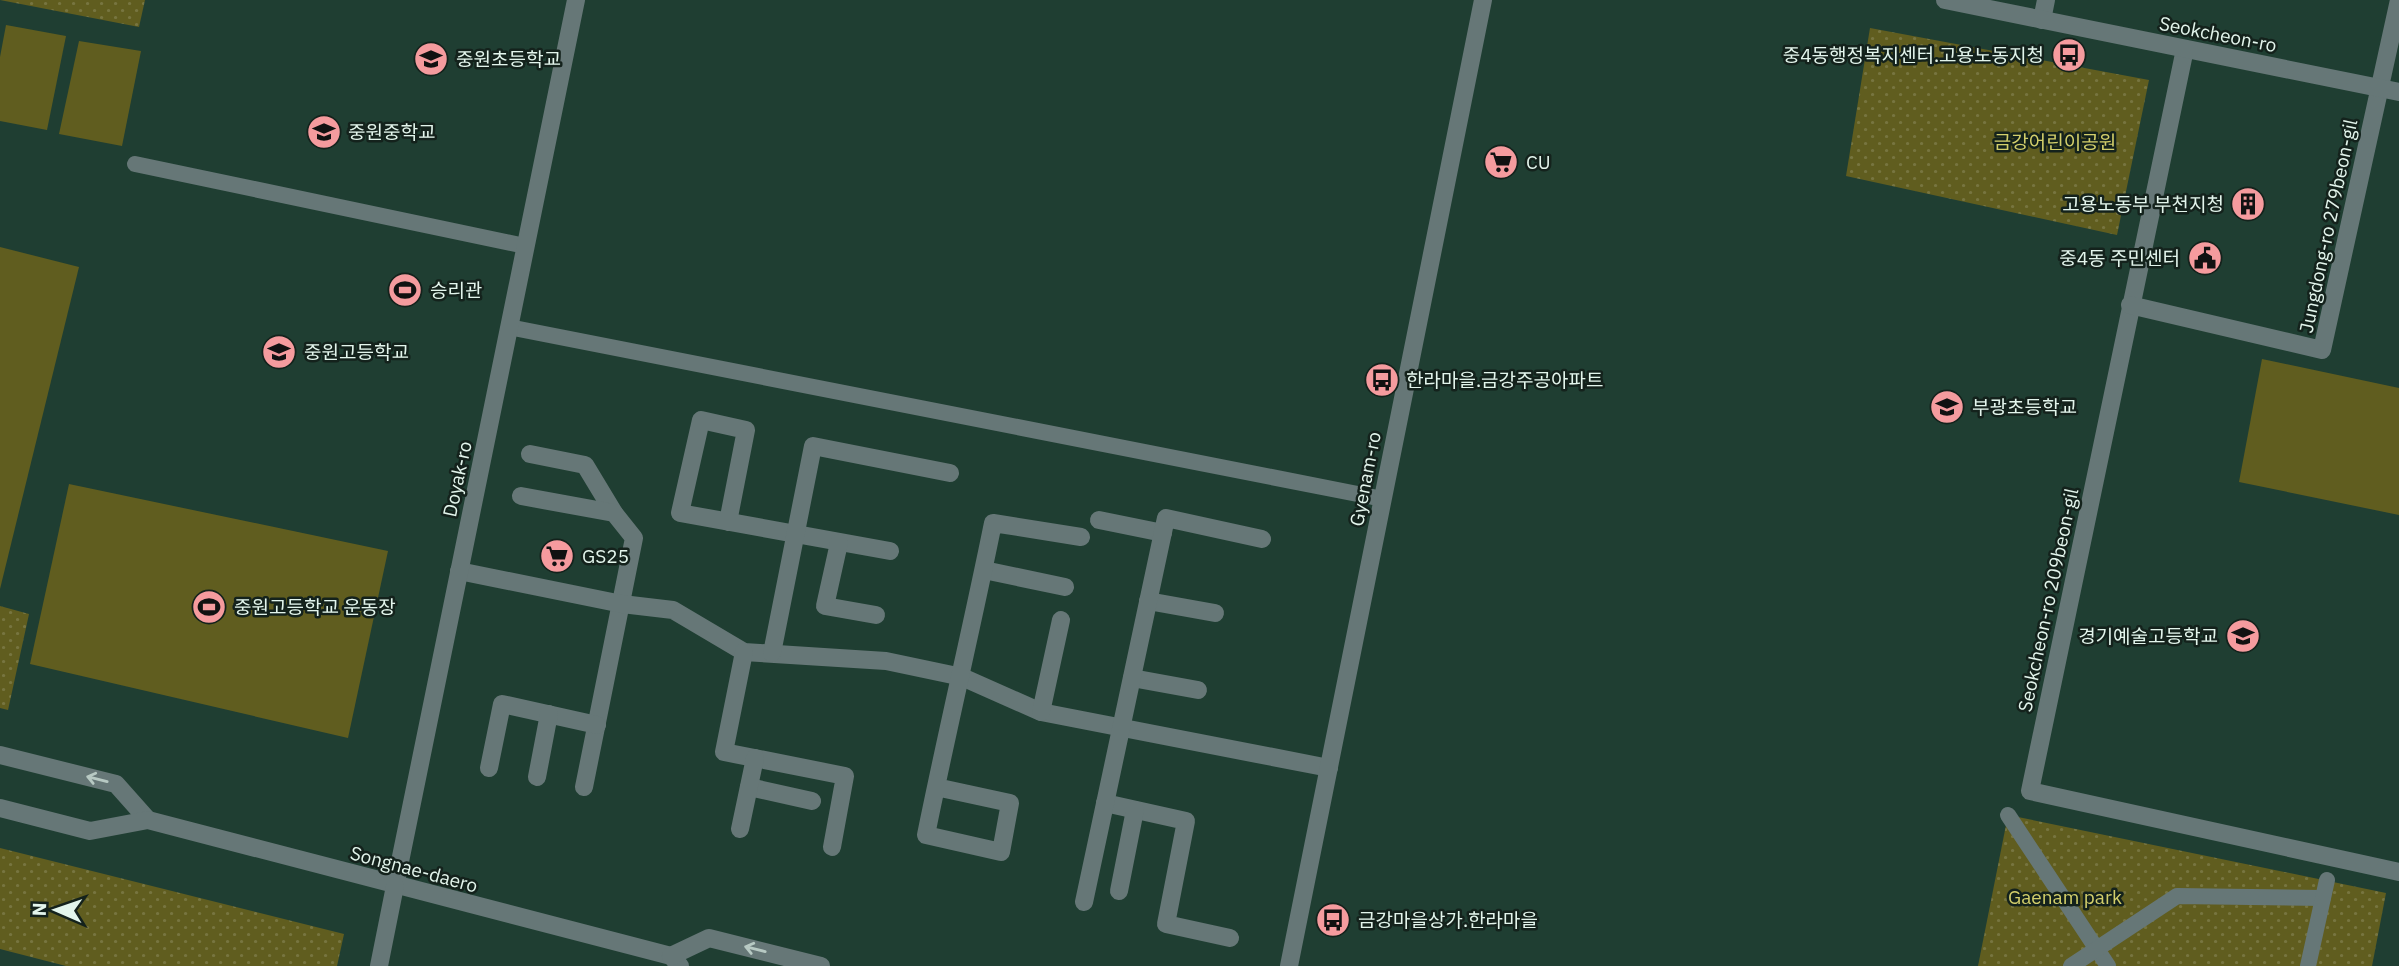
<svg xmlns="http://www.w3.org/2000/svg" width="2399" height="966" viewBox="0 0 2399 966" font-family="'IBM Plex Sans','Noto Sans KR',sans-serif">
<style>
.grass{fill:#605d1f}
.park{fill:url(#park-dots)}
.lines{fill:none;stroke-linecap:round;stroke-linejoin:round}
.pedestrian{stroke:#677;stroke-width:16}
.minor{stroke:#677;stroke-width:18}
.tertiary{stroke:#677;stroke-width:18}
.oneway{stroke:#b7c9c3}
.labels{text-anchor:middle;stroke-width:5;stroke-linejoin:round;paint-order:stroke}
.street-label{font-size:19px;fill:#e3f5ec;stroke:#14221c}
.poi-label{font-size:19px;fill:#e3f5ec;stroke:#14221c;text-anchor:start}
.park-label{font-size:19px;fill:#d3cf6b;stroke:#14221c}
</style>
<defs>
<pattern id="park-dots" width="8" height="8" patternUnits="userSpaceOnUse" patternTransform="scale(1.75)"><rect width="8" height="8" fill="#605d1f"/><path d="M2 2h.1M6 6h.1" fill="none" stroke="#777540" stroke-width="1.8" stroke-linecap="round"/></pattern>
</defs>
<rect width="100%" height="100%" fill="#1f3e32"/>
<g class="grass">
<polygon points="6,25 66,36 47,130 0,121 0,57"/>
<polygon points="79,41 141,51 122,146 59,134"/>
<polygon points="0,247 79,267 0,589"/>
<polygon points="2262,359 2399,388 2399,515 2239,482"/>
<polygon points="69,484 388,551 348,738 30,664"/>
</g>
<g class="park">
<polygon points="0,0 145,0 139,27"/>
<polygon points="1870,28 2149,80 2117,235 1846,176"/>
<polygon points="0,606 29,614 8,710 0,708"/>
<polygon points="2008,815 2386,893 2372,966 1978,966"/>
<polygon points="0,848 344,934 337,966 66,966 0,949"/>
</g>
<g class="lines">
<g class="pedestrian">
<polyline points="135,164 525,246"/>
<polyline points="509,327 1383,499"/>
<polyline points="2008,815 2108,966"/>
<polyline points="2071,966 2177,896 2323,898"/>
<polyline points="2308,966 2327,880"/>
</g>
<g class="minor">
<polyline points="2042,20 2046,0"/>
<polyline points="2185,49 2030,791 2399,872"/>
<polyline points="2130,305 2322,350 2399,0"/>
<polyline points="530,454 585,465 614,513"/>
<polyline points="521,496 614,513 634,538 584,787"/>
<polyline points="1099,520 1163,533"/>
<polyline points="728,522 746,430 701,420 680,513 890,551"/>
<polyline points="839,543 825,606 876,615"/>
<polyline points="984,570 1065,587"/>
<polyline points="459,571 622,604 673,610 744,652 886,661 962,677 1041,712 1329,768"/>
<polyline points="1148,601 1215,613"/>
<polyline points="744,652 724,752 845,776 832,847"/>
<polyline points="772,653 813,446 950,473"/>
<polyline points="1132,678 1198,690"/>
<polyline points="1041,712 1061,620"/>
<polyline points="489,768 502,704 597,725"/>
<polyline points="537,777 549,714"/>
<polyline points="749,787 812,801"/>
<path d="M936,787L1010,803L1001,852L926,835C947,731 972,627 993,523L1081,537"/>
<polyline points="1105,803 1186,821 1166,924 1230,938"/>
<polyline points="740,829 755,758"/>
<polyline points="395,886 576,0"/>
<polyline points="1119,891 1135,810"/>
<polyline points="1084,902 1166,518 1262,539"/>
<polyline points="1289,966 1483,0"/>
</g>
<g class="tertiary">
<polyline points="1945,0 2399,92"/>
<polyline points="0,755 116,784 148,820"/>
<polyline points="0,808 90,831 148,820 671,956 680,966"/>
<polyline points="671,956 709,938 821,966"/>
<polyline points="379,966 395,886"/>
</g>
</g>
<defs><path id="oneway-shaft" d="M-6 0H5M1.5-3L5.5 0L1.5 3" fill="none" stroke-width="1.6" stroke-linecap="round" stroke-linejoin="round" transform="scale(1.75)"/></defs>
<g class="oneway">
<use href="#oneway-shaft" transform="translate(97 779) rotate(-166)"/>
<use href="#oneway-shaft" transform="translate(755 949) rotate(-166)"/>
</g>
<defs>
<g id="bus-disc" transform="scale(1.75)"><circle r="9.5" fill="#f59b9e" stroke="#14221c"/><path d="M-5-6H5V4H4V6H2V4H-2V6H-4V4H-5ZM-3.5-4V0h7V-4ZM-3.5 1.2v1.5H-2V1.2ZM2 1.2v1.5H3.5V1.2Z" fill="#111"/></g>
<g id="school-disc" transform="scale(1.75)"><circle r="9.5" fill="#f59b9e" stroke="#14221c"/><path d="M0-5L7-2L0 1L-7-2ZM-4 1L0 2.5L4 1V4Q0 6-4 4Z" fill="#111"/></g>
<g id="supermarket-disc" transform="scale(1.75)"><circle r="9.5" fill="#f59b9e" stroke="#14221c"/><path d="M-6-5.5h2.5l.6 2H6L4.5 2H-2.5L-4.4-4H-6ZM-1.5 3.2a1.3 1.3 0 1 0 .1 0ZM3 3.2a1.3 1.3 0 1 0 .1 0Z" fill="#111"/></g>
<g id="building-disc" transform="scale(1.75)"><circle r="9.5" fill="#f59b9e" stroke="#14221c"/><path d="M-4-6H4V6H1V3H-1V6H-4ZM-2.5-4.3h1.7v1.8h-1.7ZM.8-4.3h1.7v1.8H.8ZM-2.5-1h1.7V.8h-1.7ZM.8-1h1.7V.8H.8Z" fill="#111"/></g>
<g id="civic-disc" transform="scale(1.75)"><circle r="9.5" fill="#f59b9e" stroke="#14221c"/><path d="M-.6-6.5H3V-4.5H.6V-3L4-1V1h2V6H-6V1h2V-1L-.6-3ZM-1.2 2.5V6h2.4V2.5Z" fill="#111"/></g>
<g id="stadium-disc" transform="scale(1.75)"><circle r="9.5" fill="#f59b9e" stroke="#14221c"/><path d="M0-5a6.5 5 0 1 0 0 10a6.5 5 0 1 0 0-10ZM-3.5-1.8h7v3.6h-7Z" fill="#111"/></g>
</defs>
<g fill-rule="evenodd">
<use href="#bus-disc" x="2069" y="55"/>
<use href="#school-disc" x="431" y="59"/>
<use href="#school-disc" x="324" y="132"/>
<use href="#supermarket-disc" x="1501" y="162"/>
<use href="#building-disc" x="2248" y="204"/>
<use href="#civic-disc" x="2205" y="258"/>
<use href="#stadium-disc" x="405" y="290"/>
<use href="#school-disc" x="279" y="352"/>
<use href="#bus-disc" x="1382" y="380"/>
<use href="#school-disc" x="1947" y="407"/>
<use href="#supermarket-disc" x="557" y="556"/>
<use href="#stadium-disc" x="209" y="607"/>
<use href="#school-disc" x="2243" y="636"/>
<use href="#bus-disc" x="1333" y="920"/>
</g>
<g class="labels">
<g class="street-label">
<text transform="translate(2218 34) rotate(11)" y="7">Seokcheon-ro</text>
<text transform="translate(2328 226) rotate(-78)" y="7">Jungdong-ro 279beon-gil</text>
<text transform="translate(457 479) rotate(-78)" y="7">Doyak-ro</text>
<text transform="translate(1365 479) rotate(-79)" y="7">Gyenam-ro</text>
<text transform="translate(2048 600) rotate(-78)" y="7">Seokcheon-ro 209beon-gil</text>
<text transform="translate(414 869) rotate(15)" y="7">Songnae-daero</text>
</g>
<g class="poi-label">
<text x="2044" y="62" text-anchor="end">중4동행정복지센터.고용노동지청</text>
<text x="456" y="66">중원초등학교</text>
<text x="348" y="139">중원중학교</text>
<text x="1526" y="169">CU</text>
<text x="2224" y="211" text-anchor="end">고용노동부 부천지청</text>
<text x="2180" y="265" text-anchor="end">중4동 주민센터</text>
<text x="430" y="297">승리관</text>
<text x="304" y="359">중원고등학교</text>
<text x="1406" y="387">한라마을.금강주공아파트</text>
<text x="1972" y="414">부광초등학교</text>
<text x="582" y="563">GS25</text>
<text x="234" y="614">중원고등학교 운동장</text>
<text x="2218" y="643" text-anchor="end">경기예술고등학교</text>
<text x="1358" y="927">금강마을상가.한라마을</text>
</g>
<g class="park-label">
<text x="2055" y="149">금강어린이공원</text>
<text x="2065" y="904">Gaenam park</text>
</g>
</g>
<g transform="translate(56 910) rotate(272)" stroke="#14221c" stroke-width="5" paint-order="stroke">
<path d="M0-5L12 26L0 18L-12 26Z" fill="#e3f5ec"/>
<text y="-10" font-size="19" font-weight="bold" text-anchor="middle" fill="#e3f5ec">N</text>
</g>
</svg>
